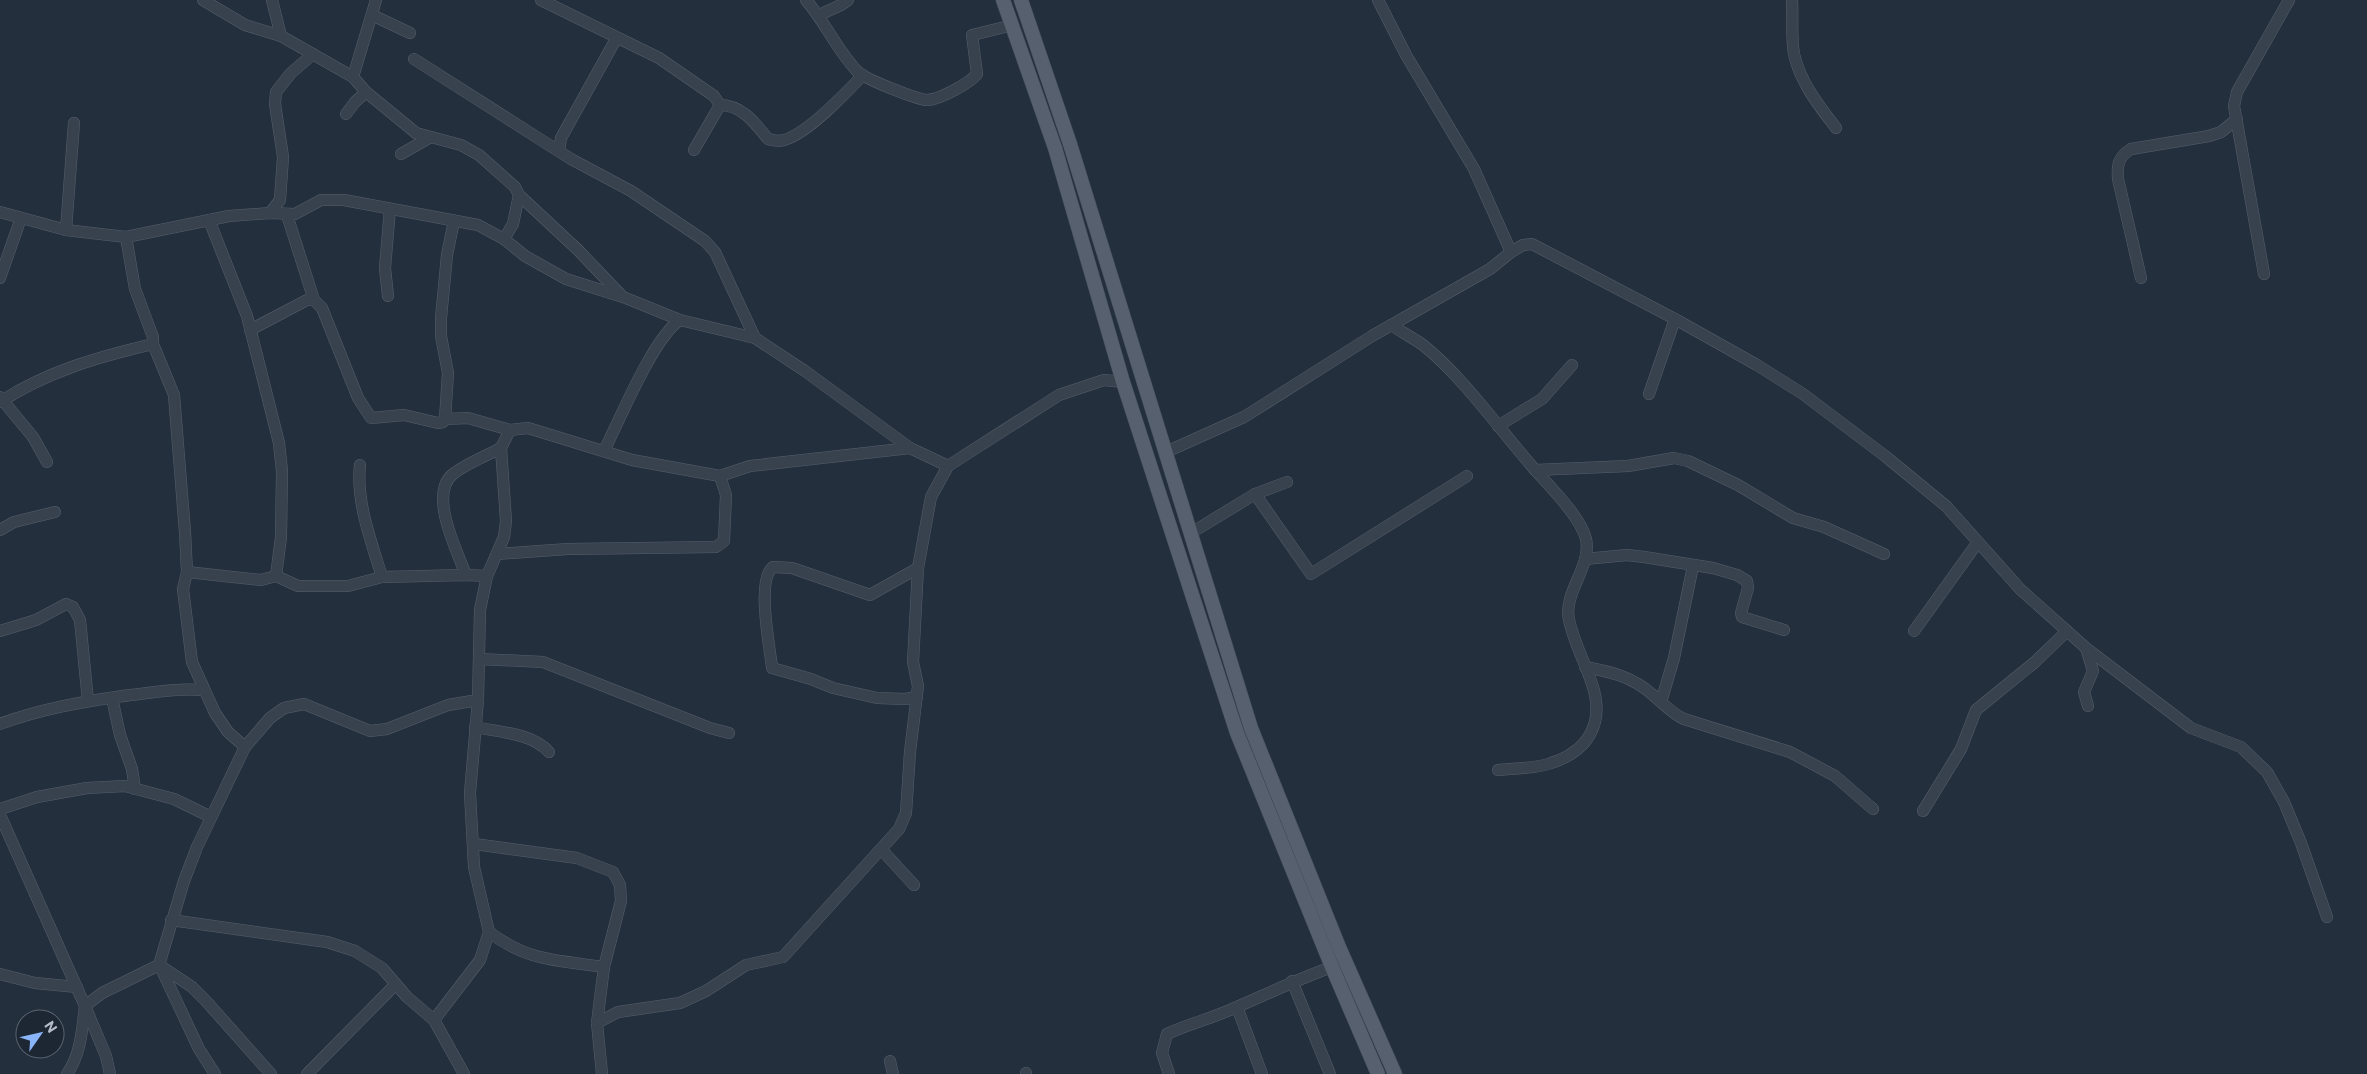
<svg xmlns="http://www.w3.org/2000/svg" width="2367" height="1074" viewBox="0 0 2367 1074" font-family="Commissioner,sans-serif">
<style>
.lines{fill:none;stroke-linecap:round;stroke-linejoin:round}
.minor-casing{stroke:#565f6c;stroke-width:12}
.major-casing{stroke:#414a57;stroke-width:15}
.minor{stroke:#38414e;stroke-width:11}
.major{stroke:#56606e;stroke-width:14}
</style>
<rect width="100%" height="100%" fill="#242f3e"/>
<g class="lines">
<g class="minor-casing">
<g id="minor">
<polyline points="203,0 245,25 281,36 353,77 366,92 416,133 461,145 479,155 515,187 519,195 578,250 621,295"/>
<polyline points="272,0 281,36"/>
<polyline points="541,0 659,58 714,96 720,105 694,150"/>
<path d="M806,0C825,22 837,50 857,71C864,79 916,99 927,100C939,100 970,83 977,74L972,35L1013,25"/>
<polyline points="1378,0 1406,55 1474,169 1511,252"/>
<path d="M1792,0C1793,17 1791,37 1794,54C1800,82 1819,106 1836,128"/>
<polyline points="372,15 410,33"/>
<polyline points="819,15 841,5 848,0"/>
<polyline points="414,59 571,159 631,191 705,241 715,252 755,338"/>
<polyline points="353,77 376,0"/>
<path d="M720,105C742,105 755,123 768,139C773,140 778,142 784,140C807,134 846,93 863,75"/>
<polyline points="346,114 355,102 366,92"/>
<polyline points="559,151 561,138 616,39"/>
<polyline points="401,154 429,138"/>
<polyline points="0,212 66,230 126,237 229,216 270,213 295,214 321,200 344,200 478,225 504,239 525,256 566,279 623,297 680,320 755,338 805,371 910,448 948,466 1059,395 1104,380 1123,382"/>
<polyline points="270,213 280,200 283,157 275,104 276,92 291,73 313,54"/>
<polyline points="287,215 314,300 322,308 358,398 371,418 404,415 438,423 443,422 445,419 448,373 441,336 441,318 447,255 454,221"/>
<polyline points="209,220 247,316 279,443 282,471 281,537 276,576"/>
<polyline points="66,230 74,123"/>
<polyline points="126,237 135,289 153,337 153,344 174,395 185,532 187,572 183,589 192,662 215,713 228,732 245,747"/>
<polyline points="504,239 513,224 519,195"/>
<polyline points="2264,274 2234,106 2237,92 2289,0"/>
<polyline points="0,278 21,218"/>
<path d="M2141,278L2118,179C2117,165 2118,157 2131,149L2209,136L2221,132L2237,119"/>
<polyline points="388,296 385,268 390,209"/>
<path d="M1391,325C1402,332 1413,338 1423,345C1461,375 1498,427 1530,464C1546,483 1580,515 1586,539C1592,567 1563,592 1569,620C1574,643 1585,662 1592,684C1605,722 1589,751 1551,763C1535,769 1515,768 1498,770"/>
<polyline points="250,330 307,300 314,300"/>
<polyline points="1649,394 1675,319"/>
<polyline points="0,397 33,437 47,462"/>
<path d="M0,402C48,371 98,357 153,344"/>
<polyline points="445,419 468,418 510,430 528,428 632,460 720,476 750,466 910,448"/>
<polyline points="1498,426 1542,399 1572,365"/>
<path d="M604,451C620,419 653,338 680,320"/>
<polyline points="1166,452 1244,417 1372,336 1490,269 1511,252 1523,245 1532,244 1675,319 1757,365 1803,394 1885,456 1946,506 2020,589 2086,648 2191,728 2241,747 2267,772 2284,802 2301,843 2327,917"/>
<path d="M360,465C356,503 371,540 382,577"/>
<polyline points="1535,470 1628,466 1674,458 1688,461 1738,485 1793,518 1824,527 1884,554"/>
<polyline points="1255,494 1311,574 1467,476"/>
<polyline points="0,530 14,522 55,512"/>
<polyline points="1191,533 1255,494 1287,482"/>
<polyline points="497,554 568,549 716,547 724,541 726,495 720,476"/>
<polyline points="1585,559 1627,555 1644,557 1713,568 1737,575 1747,581 1748,588 1741,613 1742,617 1784,630"/>
<polyline points="187,572 261,580 276,576 298,586 348,586 382,577 466,575 487,576"/>
<path d="M466,575C457,551 428,494 453,474C467,463 486,456 501,448"/>
<polyline points="0,631 36,620 66,604 73,607 80,620 88,701"/>
<polyline points="1914,631 1978,542"/>
<polyline points="2086,648 2093,671 2084,692 2088,706"/>
<polyline points="479,659 543,662 710,728 729,733"/>
<path d="M1585,667C1612,672 1633,677 1653,695C1664,704 1671,713 1684,719L1790,752L1835,776L1873,809"/>
<path d="M917,697L905,699L877,698L833,688L811,679L772,668C770,647 756,580 773,567L792,568L870,595L918,568"/>
<polyline points="112,698 120,735 132,769 135,789"/>
<polyline points="1661,702 1674,658 1693,566"/>
<path d="M0,724C40,709 81,702 123,696C150,693 176,688 203,690"/>
<path d="M475,727C499,732 532,733 549,752"/>
<polyline points="0,809 37,797 87,788 125,786 174,799 211,817"/>
<polyline points="1923,811 1961,749 1976,710 2035,662 2067,631"/>
<polyline points="0,815 85,1006 106,1056 110,1074"/>
<polyline points="474,844 577,858 613,872 620,885 621,901 604,967 597,1023 602,1074"/>
<polyline points="881,849 914,885"/>
<polyline points="171,920 327,942 355,951 382,968 407,997 434,1020 464,1074"/>
<path d="M489,932C529,962 557,960 604,967"/>
<polyline points="159,965 192,987 206,1001 271,1074"/>
<polyline points="160,966 199,1049 215,1074"/>
<polyline points="0,974 35,983 77,987"/>
<polyline points="1292,981 1330,1074"/>
<polyline points="1237,1007 1262,1074"/>
<polyline points="434,1020 480,960 489,932 474,867 470,793 478,700 480,610 487,576 504,537 506,521 501,448 510,430"/>
<polyline points="597,1023 618,1012 680,1003 706,991 746,965 783,957 899,829 906,813 910,752 918,686 913,662 918,568 931,497 948,466"/>
<polyline points="890,1061 893,1074"/>
<polyline points="1026,1073 1026,1074"/>
<path d="M67,1074C81,1054 82,1030 85,1006L102,993L159,965L184,881L197,847L245,747L270,718L284,708L304,704L370,731L387,729L448,705L478,700"/>
<polyline points="307,1074 396,984"/>
<path d="M1169,1074L1162,1053L1167,1034C1186,1025 1206,1020 1225,1012C1261,997 1295,980 1332,967"/>
</g>
</g>
<g class="major-casing">
<g id="major">
<polyline points="1003,0 1055,148 1123,382 1237,733 1332,967 1378,1074"/>
<polyline points="1021,0 1070,144 1251,728 1339,947 1395,1074"/>
</g>
</g>
<use href="#minor" class="minor"/>
<use href="#major" class="major"/>
</g>
<g transform="translate(40 1034) rotate(56)"><circle r="24" fill="#1d2633" stroke="#59626f"/>
<path d="M0-4L9 19L0 12L-9 19Z" fill="#8ab4f8"/>
<text y="-8" font-size="14" font-weight="bold" text-anchor="middle" fill="#b4bcc9">N</text>
</g>
</svg>
